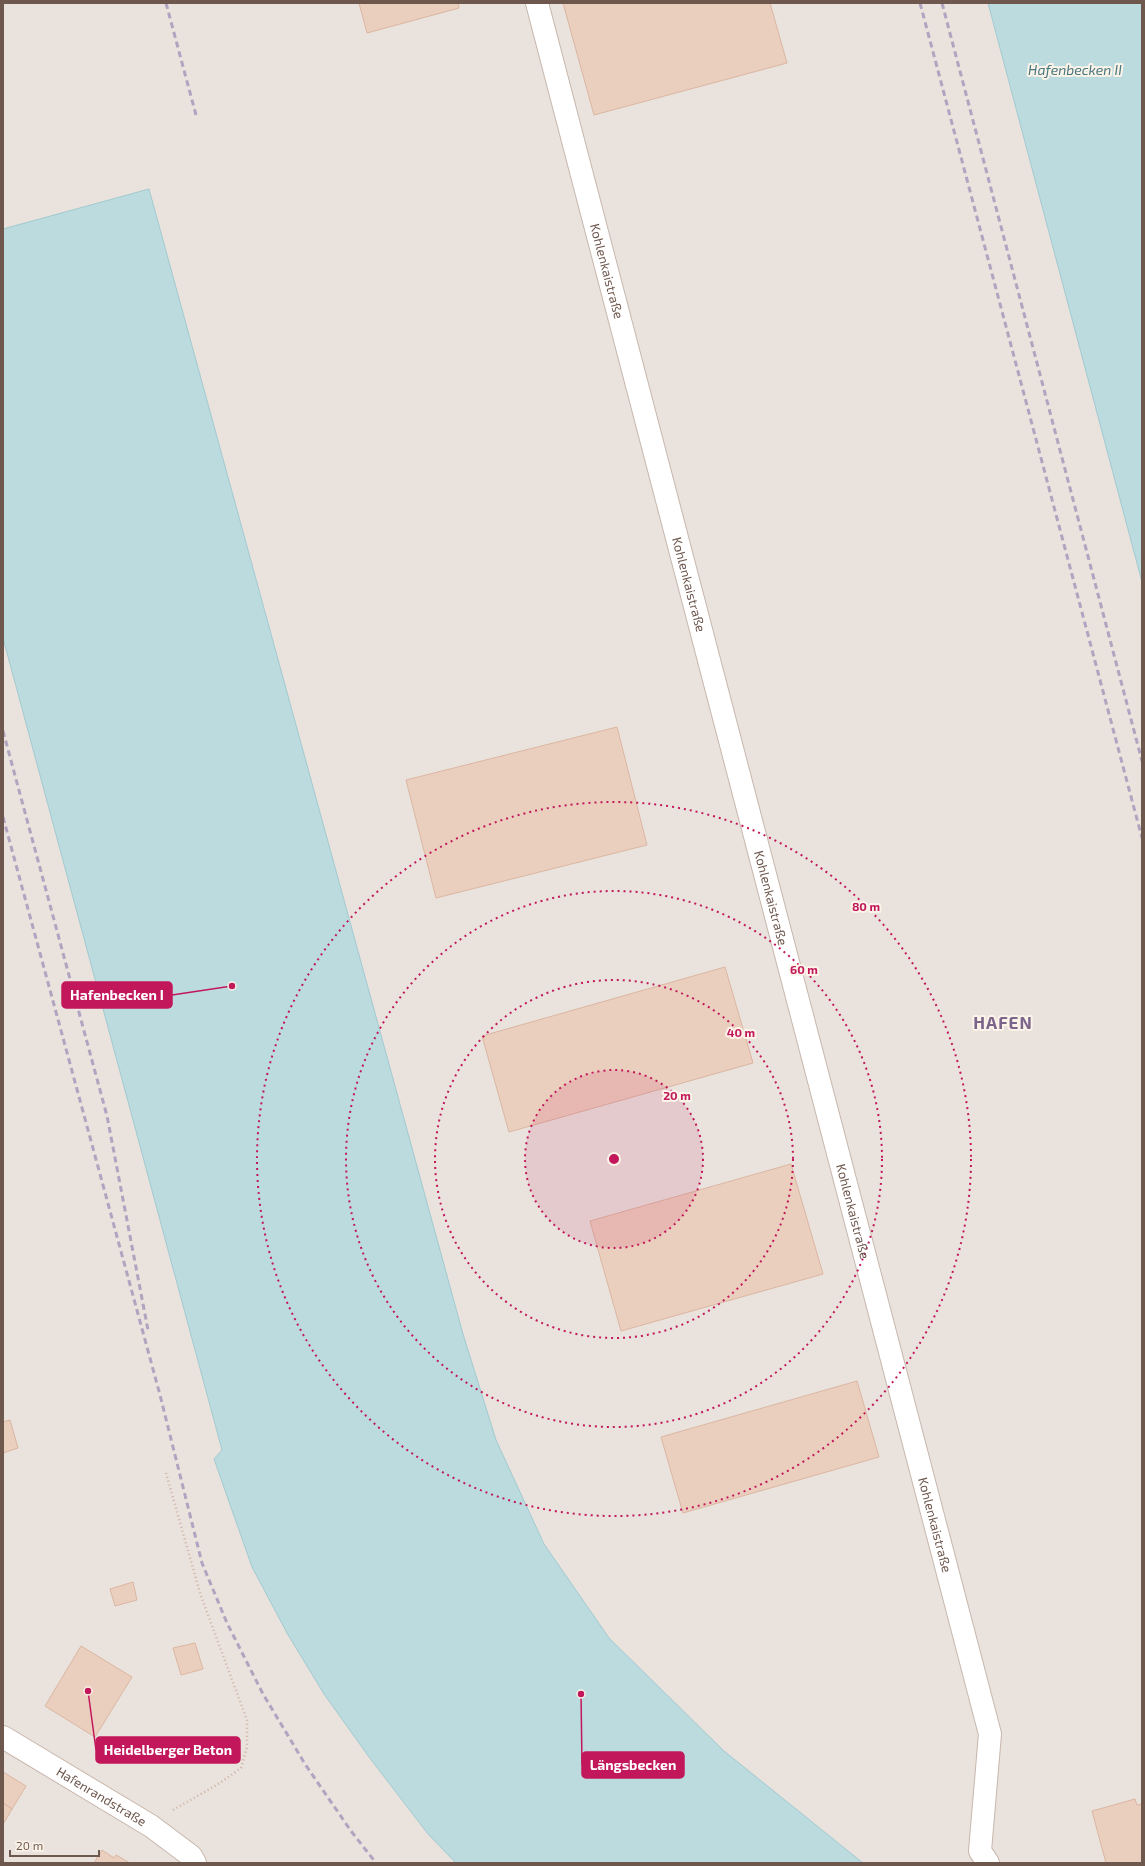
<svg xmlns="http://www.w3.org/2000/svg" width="1145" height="1866" viewBox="0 0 1145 1866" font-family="'Exo 2',sans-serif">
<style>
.industrial{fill:#e9e2dd}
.water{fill:#bbdbdf;stroke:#a2cad0}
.building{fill:#ebcfbe;stroke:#dbb6a1}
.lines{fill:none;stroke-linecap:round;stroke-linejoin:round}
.minor-casing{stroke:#c8b7ac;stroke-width:24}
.path{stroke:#cfb2a2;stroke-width:2.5;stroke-dasharray:1 3;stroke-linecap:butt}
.minor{stroke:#fff;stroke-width:22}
.rail{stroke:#b2a4c0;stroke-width:3;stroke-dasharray:6 4;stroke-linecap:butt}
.ring{fill:none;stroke:#c2185b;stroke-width:2;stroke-dasharray:2 4}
.labels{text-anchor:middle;stroke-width:4;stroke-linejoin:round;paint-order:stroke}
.street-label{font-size:13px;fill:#6e574d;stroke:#fcf4e9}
.water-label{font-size:14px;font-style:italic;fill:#49777f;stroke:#fcf4e9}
.district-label{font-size:17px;font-weight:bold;letter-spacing:1px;fill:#7c658a;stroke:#fcf4e9}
.centre{fill:#c2185b;stroke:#fcf4e9;stroke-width:2}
.ring-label{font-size:12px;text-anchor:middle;font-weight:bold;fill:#c2185b;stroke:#fcf4e9;stroke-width:4;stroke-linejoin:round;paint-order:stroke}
.leader{fill:none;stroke:#c2185b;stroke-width:1.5}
.callout-dot{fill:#c2185b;stroke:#fcf4e9;stroke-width:1.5}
.callout{fill:#c2185b;stroke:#c2185b;stroke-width:1.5}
.callout-label{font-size:14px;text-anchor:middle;font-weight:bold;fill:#fff}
</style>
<rect width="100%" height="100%" fill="#f9f0e3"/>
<rect class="industrial" x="3" y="3" width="1139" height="1860"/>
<g class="water">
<polygon points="988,3 1142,3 1142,582"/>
<polygon points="149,189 463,1334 496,1440 544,1544 609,1638 724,1751 863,1863 456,1863 428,1834 369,1757 324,1694 287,1633 252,1567 214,1459 222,1450 3,638 3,229"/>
</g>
<g class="building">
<polygon points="359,3 458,3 459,8 367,33"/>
<polygon points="563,3 770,3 787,63 594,115"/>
<polygon points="617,727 647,845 436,898 406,780"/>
<polygon points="725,967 753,1063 509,1132 482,1036"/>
<polygon points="791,1164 823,1274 621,1331 590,1221"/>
<polygon points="857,1381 879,1457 683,1513 661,1437"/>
<polygon points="10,1420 18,1448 3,1453 3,1422"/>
<polygon points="133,1582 137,1600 115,1606 110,1589"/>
<polygon points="195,1643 203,1669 181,1675 173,1648"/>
<polygon points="81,1646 132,1677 95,1737 45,1706"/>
<polygon points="3,1772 26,1786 12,1809 3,1803"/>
<polygon points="1135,1799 1137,1805 1142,1804 1142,1863 1106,1863 1092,1811"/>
<polygon points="3,1803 12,1809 4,1823 3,1822"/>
<polygon points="102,1850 114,1858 116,1855 130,1863 94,1863"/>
</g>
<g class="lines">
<g class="minor-casing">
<g id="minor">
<path id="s1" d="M537,3L990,1734L980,1851L988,1863"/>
<path id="s2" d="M3,1737L151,1826L191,1856L195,1863"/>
</g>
</g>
<polyline class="path" points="166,1473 200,1593 247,1720 247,1747 241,1768 220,1783 173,1810"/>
<use href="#minor" class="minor"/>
<g class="rail">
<polyline points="166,3 196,115"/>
<polyline points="920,3 1142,838"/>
<polyline points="942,3 1142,761"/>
<polyline points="3,731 107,1116 148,1330"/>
<polyline points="3,817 160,1395 202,1563 227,1623 263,1694 305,1764 351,1831 376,1863"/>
</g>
</g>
<circle cx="614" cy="1159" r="89" fill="#c2185b" fill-opacity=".12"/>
<g class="ring">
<circle cx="614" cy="1159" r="89"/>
<circle cx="614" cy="1159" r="179"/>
<circle cx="614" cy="1159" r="268"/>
<circle cx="614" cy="1159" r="357"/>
</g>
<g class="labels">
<g class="street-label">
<text dy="5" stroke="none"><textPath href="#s1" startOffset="277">Kohlenkaistraße</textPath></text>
<text dy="5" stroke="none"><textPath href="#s1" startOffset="601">Kohlenkaistraße</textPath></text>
<text dy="5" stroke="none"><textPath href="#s1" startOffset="925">Kohlenkaistraße</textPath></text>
<text dy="5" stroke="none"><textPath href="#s1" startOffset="1249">Kohlenkaistraße</textPath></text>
<text dy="5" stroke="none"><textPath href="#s1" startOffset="1573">Kohlenkaistraße</textPath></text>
<text dy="5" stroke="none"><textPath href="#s2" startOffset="115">Hafenrandstraße</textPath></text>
</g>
<g class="water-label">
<text x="1075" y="75">Hafenbecken II</text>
</g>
<g class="district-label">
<text x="1003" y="1029">HAFEN</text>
</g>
</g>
<circle cx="614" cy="1159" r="6" class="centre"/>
<g class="ring-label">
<text x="866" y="911">80 m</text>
<text x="804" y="974">60 m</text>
<text x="741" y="1037">40 m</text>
<text x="677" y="1100">20 m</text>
</g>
<path class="leader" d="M232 986L172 995M88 1691L96 1750M581 1694L582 1765"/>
<g class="callout-dot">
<circle cx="232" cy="986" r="4"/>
<circle cx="88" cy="1691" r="4"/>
<circle cx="581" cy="1694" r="4"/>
</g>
<g class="callout">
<rect x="62" y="982" width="110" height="26" rx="4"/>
<rect x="96" y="1737" width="144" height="26" rx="4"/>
<rect x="582" y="1752" width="102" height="26" rx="4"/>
</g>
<g class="callout-label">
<text x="117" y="1000">Hafenbecken I</text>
<text x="168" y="1755">Heidelberger Beton</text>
<text x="633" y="1770">Längsbecken</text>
</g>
<rect width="1145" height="1866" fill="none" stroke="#6e574d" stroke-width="8"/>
<path d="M10 1850v6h89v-6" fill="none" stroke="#6e574d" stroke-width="2"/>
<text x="16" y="1850" font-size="12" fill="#6e574d" stroke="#fcf4e9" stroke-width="3" paint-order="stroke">20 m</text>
</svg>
